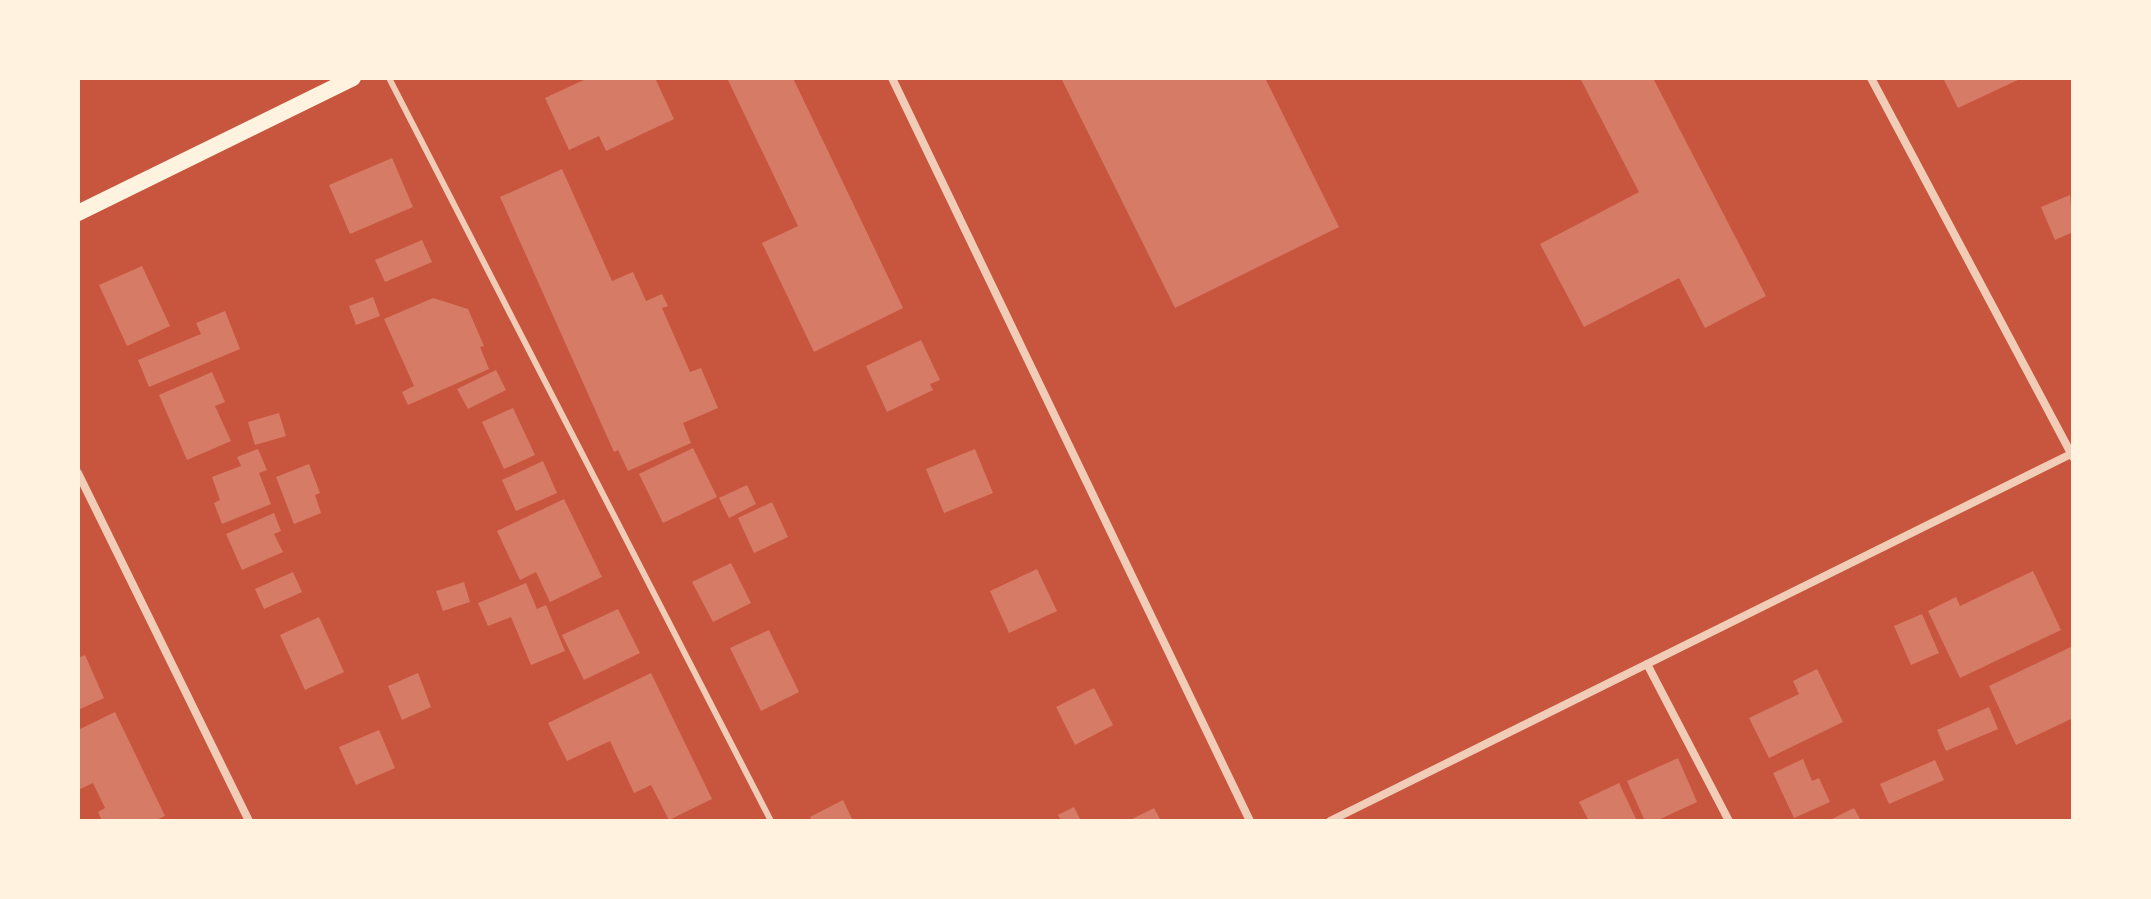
<svg xmlns="http://www.w3.org/2000/svg" width="2151" height="899" viewBox="0 0 2151 899" font-family="'IBM Plex Sans',sans-serif">
<style>
.building{fill:#d67c66}
.lines{fill:none;stroke-linecap:round;stroke-linejoin:round}
.service{stroke:#f1ccb7;stroke-width:6}
.minor{stroke:#f1ccb7;stroke-width:8}
.secondary{stroke:#fff3e0;stroke-width:16}
</style>
<rect width="100%" height="100%" fill="#c8553d"/>
<g class="building">
<polygon points="588,78 655,78 674,119 606,151 599,136 569,150 545,98"/>
<polygon points="727,78 793,78 903,308 814,352 762,243 798,226"/>
<polygon points="1061,78 1265,78 1339,227 1175,308"/>
<polygon points="1580,78 1653,78 1766,296 1705,328 1679,278 1584,327 1540,244 1639,192"/>
<polygon points="1943,78 2022,78 1958,108"/>
<polygon points="392,158 413,207 350,234 329,185"/>
<polygon points="562,169 612,281 633,272 646,301 662,294 668,306 662,308 690,372 701,368 718,408 683,423 691,443 628,471 618,450 614,452 500,197"/>
<polygon points="2070,195 2073,232 2055,240 2041,207"/>
<polygon points="422,240 432,262 385,282 375,260"/>
<polygon points="142,266 170,326 127,346 99,285"/>
<polygon points="373,297 380,316 356,325 349,306"/>
<polygon points="433,298 468,309 484,346 480,347 489,369 408,405 402,392 414,386 384,319"/>
<polygon points="225,311 240,349 149,387 138,360 201,334 196,323"/>
<polygon points="921,340 940,380 930,384 933,390 887,412 866,366"/>
<polygon points="496,370 506,390 468,409 457,389"/>
<polygon points="212,372 225,402 215,406 231,441 187,460 159,395"/>
<polygon points="513,408 535,455 504,469 482,422"/>
<polygon points="279,413 286,436 255,445 248,422"/>
<polygon points="693,448 717,497 663,523 639,474"/>
<polygon points="258,449 267,470 259,473 271,504 222,524 214,503 220,500 212,477 241,466 237,457"/>
<polygon points="975,449 993,493 944,513 926,469"/>
<polygon points="543,461 557,493 516,511 502,480"/>
<polygon points="309,464 320,493 315,495 321,513 294,524 276,477"/>
<polygon points="747,485 756,504 729,518 719,498"/>
<polygon points="564,499 602,577 550,602 536,572 520,580 497,531"/>
<polygon points="772,502 788,537 754,553 738,518"/>
<polygon points="274,513 281,531 274,534 283,552 242,570 226,534"/>
<polygon points="731,563 751,603 713,622 692,582"/>
<polygon points="1037,569 1057,611 1009,633 990,591"/>
<polygon points="2033,571 2061,630 1960,678 1928,611 1956,597 1960,606"/>
<polygon points="293,572 302,592 264,609 255,589"/>
<polygon points="464,582 470,602 443,611 436,591"/>
<polygon points="526,583 537,609 546,605 565,651 531,665 511,617 488,626 478,603"/>
<polygon points="618,609 640,653 584,680 562,635"/>
<polygon points="1922,614 1939,653 1911,665 1894,626"/>
<polygon points="319,617 344,672 305,690 280,635"/>
<polygon points="769,630 799,692 761,711 730,648"/>
<polygon points="2073,646 2073,724 2071,719 2016,745 1989,686"/>
<polygon points="85,655 104,698 78,710 78,658"/>
<polygon points="1817,669 1843,722 1769,758 1749,718 1799,694 1793,681"/>
<polygon points="418,673 431,707 402,720 388,686"/>
<polygon points="651,673 712,799 669,820 651,785 634,793 610,741 567,761 548,723"/>
<polygon points="1094,688 1113,725 1075,745 1056,707"/>
<polygon points="1989,707 1998,729 1946,751 1937,730"/>
<polygon points="115,712 165,816 154,821 102,821 98,812 105,808 93,783 78,790 78,730"/>
<polygon points="379,730 395,768 356,785 339,747"/>
<polygon points="1678,758 1697,802 1656,821 1645,821 1627,781"/>
<polygon points="1803,759 1812,781 1819,778 1830,802 1794,818 1773,773"/>
<polygon points="1935,760 1944,780 1889,804 1880,784"/>
<polygon points="1619,783 1637,821 1589,821 1579,802"/>
<polygon points="843,800 853,821 812,821 810,817"/>
<polygon points="1074,807 1081,821 1061,821 1058,815"/>
<polygon points="1154,808 1161,821 1128,821"/>
<polygon points="1854,808 1861,821 1828,821"/>
</g>
<g class="lines">
<polyline class="service" points="389,78 771,821"/>
<g class="minor">
<polyline points="892,78 1250,821"/>
<polyline points="1871,78 2073,457"/>
<polyline points="78,473 249,821"/>
<polyline points="1647,664 1729,821"/>
<polyline points="1330,821 2073,453"/>
</g>
<polyline class="secondary" points="78,213 353,78"/>
</g>
<rect width="2151" height="899" fill="none" stroke="#fff3e0" stroke-width="160"/>
</svg>
